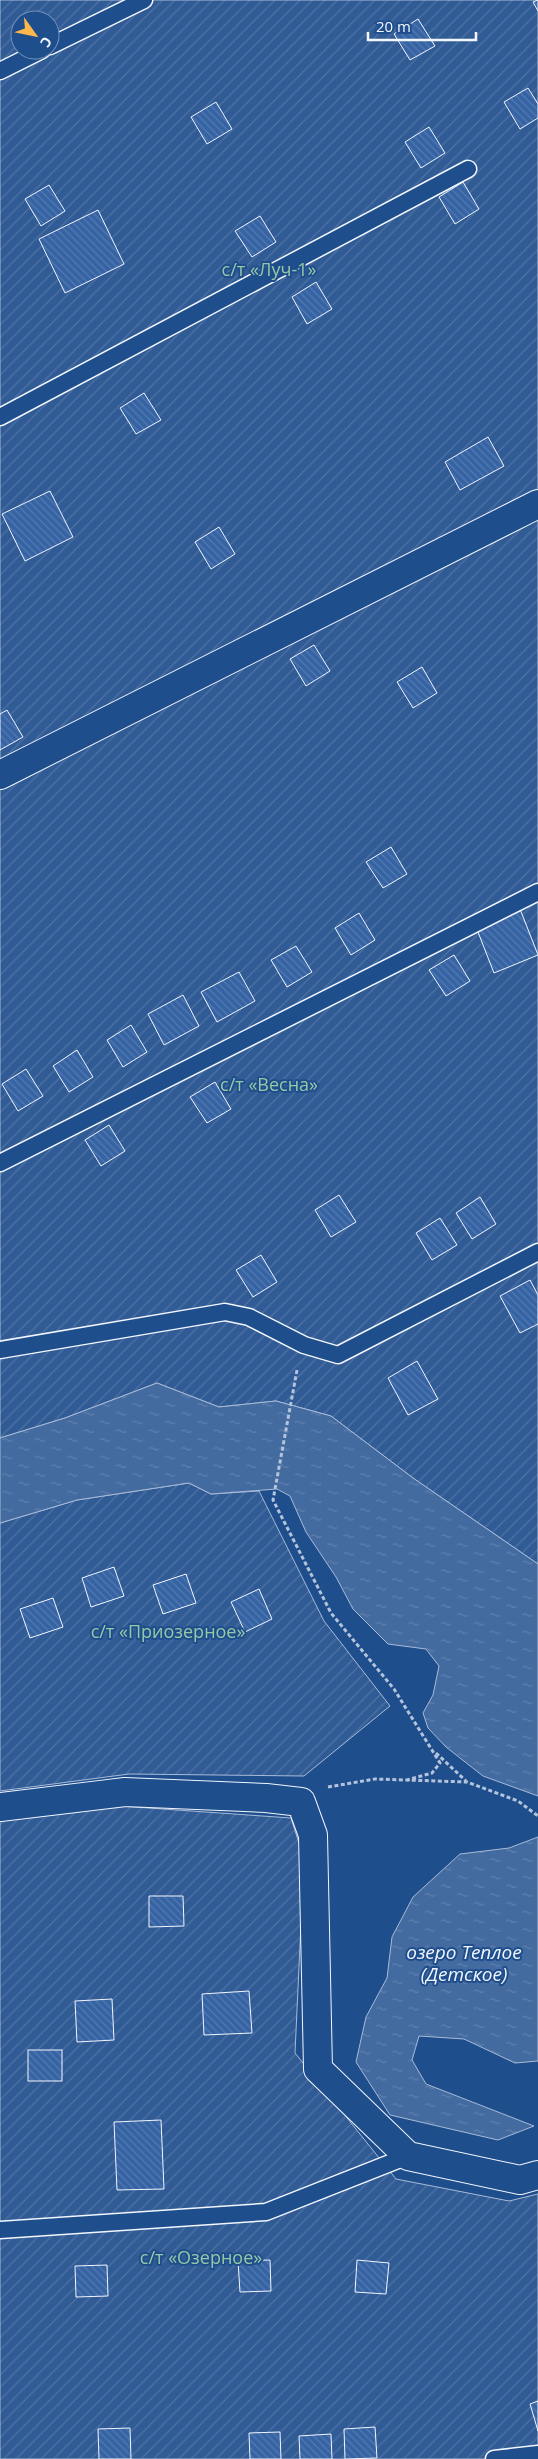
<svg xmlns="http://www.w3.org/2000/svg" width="538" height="2459" viewBox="0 0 538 2459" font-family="'Open Sans',sans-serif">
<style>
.garden{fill:url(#garden-furrows);stroke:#a8bbd7;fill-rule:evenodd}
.water{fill:url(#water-ripples);stroke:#a8bbd7}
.building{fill:url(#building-back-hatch);stroke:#f2f6ff}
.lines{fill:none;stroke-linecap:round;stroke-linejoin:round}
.lane-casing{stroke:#f2f6ff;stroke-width:19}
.street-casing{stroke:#f2f6ff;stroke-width:30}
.path{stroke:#b3c4dc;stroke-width:3;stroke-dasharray:4 2.5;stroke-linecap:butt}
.lane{stroke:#1f4e8c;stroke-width:16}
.street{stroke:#1f4e8c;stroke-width:28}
.labels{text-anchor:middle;stroke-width:4;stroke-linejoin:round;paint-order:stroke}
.park-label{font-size:18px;fill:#97c8a6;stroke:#1f4e8c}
.water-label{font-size:19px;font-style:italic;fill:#f2f6ff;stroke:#1f4e8c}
</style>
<defs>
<pattern id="garden-furrows" width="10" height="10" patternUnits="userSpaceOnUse" patternTransform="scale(1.25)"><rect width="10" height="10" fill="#305b95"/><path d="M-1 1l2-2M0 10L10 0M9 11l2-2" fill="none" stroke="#4e73a5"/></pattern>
<pattern id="water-ripples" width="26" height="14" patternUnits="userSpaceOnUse" patternTransform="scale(1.25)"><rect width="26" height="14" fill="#446ba0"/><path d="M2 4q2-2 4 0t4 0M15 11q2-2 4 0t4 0" fill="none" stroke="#5f81ae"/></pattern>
<pattern id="building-back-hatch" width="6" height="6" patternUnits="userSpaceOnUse" patternTransform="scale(1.25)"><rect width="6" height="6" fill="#3563a3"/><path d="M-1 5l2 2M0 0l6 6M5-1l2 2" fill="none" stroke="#537ab1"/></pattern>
</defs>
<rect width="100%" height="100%" fill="#1f4e8c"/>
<g class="garden">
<path d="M0,0H538V490L0,760ZM20,20H50V50H20Z"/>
<polygon points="538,517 538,1564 413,1478 331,1416 276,1401 219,1407 157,1383 65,1418 0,1438 0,788"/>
<polygon points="189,1483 211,1494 259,1491 324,1621 390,1706 304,1776 129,1774 0,1791 0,1523 77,1500"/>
<polygon points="120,1806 291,1818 304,1859 295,2053 396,2179 509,2201 538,2194 538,2459 0,2459 0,1821"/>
</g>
<g class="water">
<polygon points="157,1383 219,1407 276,1401 331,1416 413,1478 538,1564 538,1796 483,1776 446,1747 428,1728 423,1713 433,1695 439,1666 426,1649 388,1644 353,1609 336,1577 306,1532 290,1496 277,1489 211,1494 189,1483 77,1500 0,1523 0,1438 65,1418"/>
<polygon points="538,1837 538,2061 515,2063 464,2039 419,2036 412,2060 426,2084 534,2126 498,2140 390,2115 356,2062 366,2017 387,1978 392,1937 413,1897 460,1854 509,1848"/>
</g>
<g class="building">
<polygon points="538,0 538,11 533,2"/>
<polygon points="418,19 435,46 410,60 394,34"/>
<polygon points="528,88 538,104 538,118 520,129 504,102"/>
<polygon points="216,102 232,129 207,144 191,117"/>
<polygon points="429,127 445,153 421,168 405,142"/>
<polygon points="463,182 479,209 455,224 439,197"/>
<polygon points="49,185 65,211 41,226 25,199"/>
<polygon points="98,210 124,264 65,293 39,239"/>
<polygon points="260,216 276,242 252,257 235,231"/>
<polygon points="316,282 332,309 307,324 292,297"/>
<polygon points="144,393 161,420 136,434 120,408"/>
<polygon points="488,437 504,466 460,490 445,462"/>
<polygon points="50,491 73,537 25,561 2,514"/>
<polygon points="219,527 235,554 211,569 195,542"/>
<polygon points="314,645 330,671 306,686 290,659"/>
<polygon points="422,667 437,693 413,708 397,682"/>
<polygon points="7,710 23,737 0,750 0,714"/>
<polygon points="391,847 407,874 383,888 366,862"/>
<polygon points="520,909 538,955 494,973 476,927"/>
<polygon points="359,913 375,940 351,955 335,928"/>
<polygon points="296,946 312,972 287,987 271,960"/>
<polygon points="454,955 470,981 446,996 429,970"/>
<polygon points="239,972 255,1001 217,1022 201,992"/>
<polygon points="183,995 199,1026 164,1045 148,1014"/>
<polygon points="131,1025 147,1052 123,1067 107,1040"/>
<polygon points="77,1050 93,1077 69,1092 53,1066"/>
<polygon points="26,1069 43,1096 18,1111 2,1084"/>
<polygon points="215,1082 231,1109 207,1123 190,1097"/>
<polygon points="109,1125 125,1151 101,1166 85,1140"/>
<polygon points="339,1195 356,1222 331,1237 315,1210"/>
<polygon points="480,1197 496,1224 472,1239 456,1213"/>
<polygon points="440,1218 457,1245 432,1260 416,1233"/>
<polygon points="261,1255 277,1282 253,1297 236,1270"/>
<polygon points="530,1280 538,1295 538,1324 520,1333 500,1296"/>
<polygon points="417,1361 438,1399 408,1415 388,1378"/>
<polygon points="114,1567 124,1596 91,1607 82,1578"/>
<polygon points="186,1574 196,1603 163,1614 153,1585"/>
<polygon points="259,1589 272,1619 245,1632 231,1602"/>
<polygon points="53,1598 63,1627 30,1638 20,1609"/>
<polygon points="149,1896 183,1896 184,1926 149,1927"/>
<polygon points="249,1991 252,2033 204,2035 202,1994"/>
<polygon points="112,1999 114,2040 77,2042 75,2001"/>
<rect x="28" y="2050" width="34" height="31"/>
<polygon points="161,2120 164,2189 117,2190 114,2122"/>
<polygon points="270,2260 271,2291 240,2292 238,2261"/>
<polygon points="357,2260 389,2263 386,2294 355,2292"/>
<polygon points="107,2265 108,2296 76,2297 75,2266"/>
<polygon points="538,2401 538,2431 530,2404"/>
<polygon points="375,2427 377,2458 345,2459 344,2429"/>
<polygon points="130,2428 131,2459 99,2459 98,2429"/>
<polygon points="280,2432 281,2459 250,2459 249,2433"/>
<polygon points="331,2434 332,2459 300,2459 299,2436"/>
</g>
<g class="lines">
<g class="lane-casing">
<g id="lane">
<polyline points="50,46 144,0"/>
<polyline points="0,71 42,50"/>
<polyline points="0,417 468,169"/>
<polyline points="0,1163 538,892"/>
<polyline points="0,1350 225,1312 249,1317 304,1345 338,1355 538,1252"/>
<polyline points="0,2230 266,2212 408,2156"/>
<polyline points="494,2459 538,2454"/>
</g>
</g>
<g class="street-casing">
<g id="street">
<polyline points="0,775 538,504"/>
<polyline points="0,1807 125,1792 266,1798 301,1802 313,1835 318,2069 408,2156 520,2180 538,2175"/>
</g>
</g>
<g class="path">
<polyline points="297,1370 273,1500 331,1613 394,1689 440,1763 432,1773 407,1780"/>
<polyline points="436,1753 466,1781"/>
<polyline points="328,1787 375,1779 467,1782 518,1801 538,1816"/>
</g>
<use href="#lane" class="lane"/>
<use href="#street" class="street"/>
</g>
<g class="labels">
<g class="park-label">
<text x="269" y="276">с/т «Луч-1»</text>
<text x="269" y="1091">с/т «Весна»</text>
<text x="168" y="1638">с/т «Приозерное»</text>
<text x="201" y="2264">с/т «Озерное»</text>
</g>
<g class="water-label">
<text x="464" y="1959">озеро Теплое<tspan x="464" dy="22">(Детское)</tspan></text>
</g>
</g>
<g transform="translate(35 35) rotate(123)"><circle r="24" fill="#1f4e8c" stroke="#7391ba"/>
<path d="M0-4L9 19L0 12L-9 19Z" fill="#ffb74d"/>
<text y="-8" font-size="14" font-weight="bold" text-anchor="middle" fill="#f2f6ff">С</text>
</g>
<path d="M368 32v8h108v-8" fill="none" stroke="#f2f6ff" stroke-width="2.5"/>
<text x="376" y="32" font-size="15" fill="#f2f6ff" stroke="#1f4e8c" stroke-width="4" paint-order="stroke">20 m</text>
</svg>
